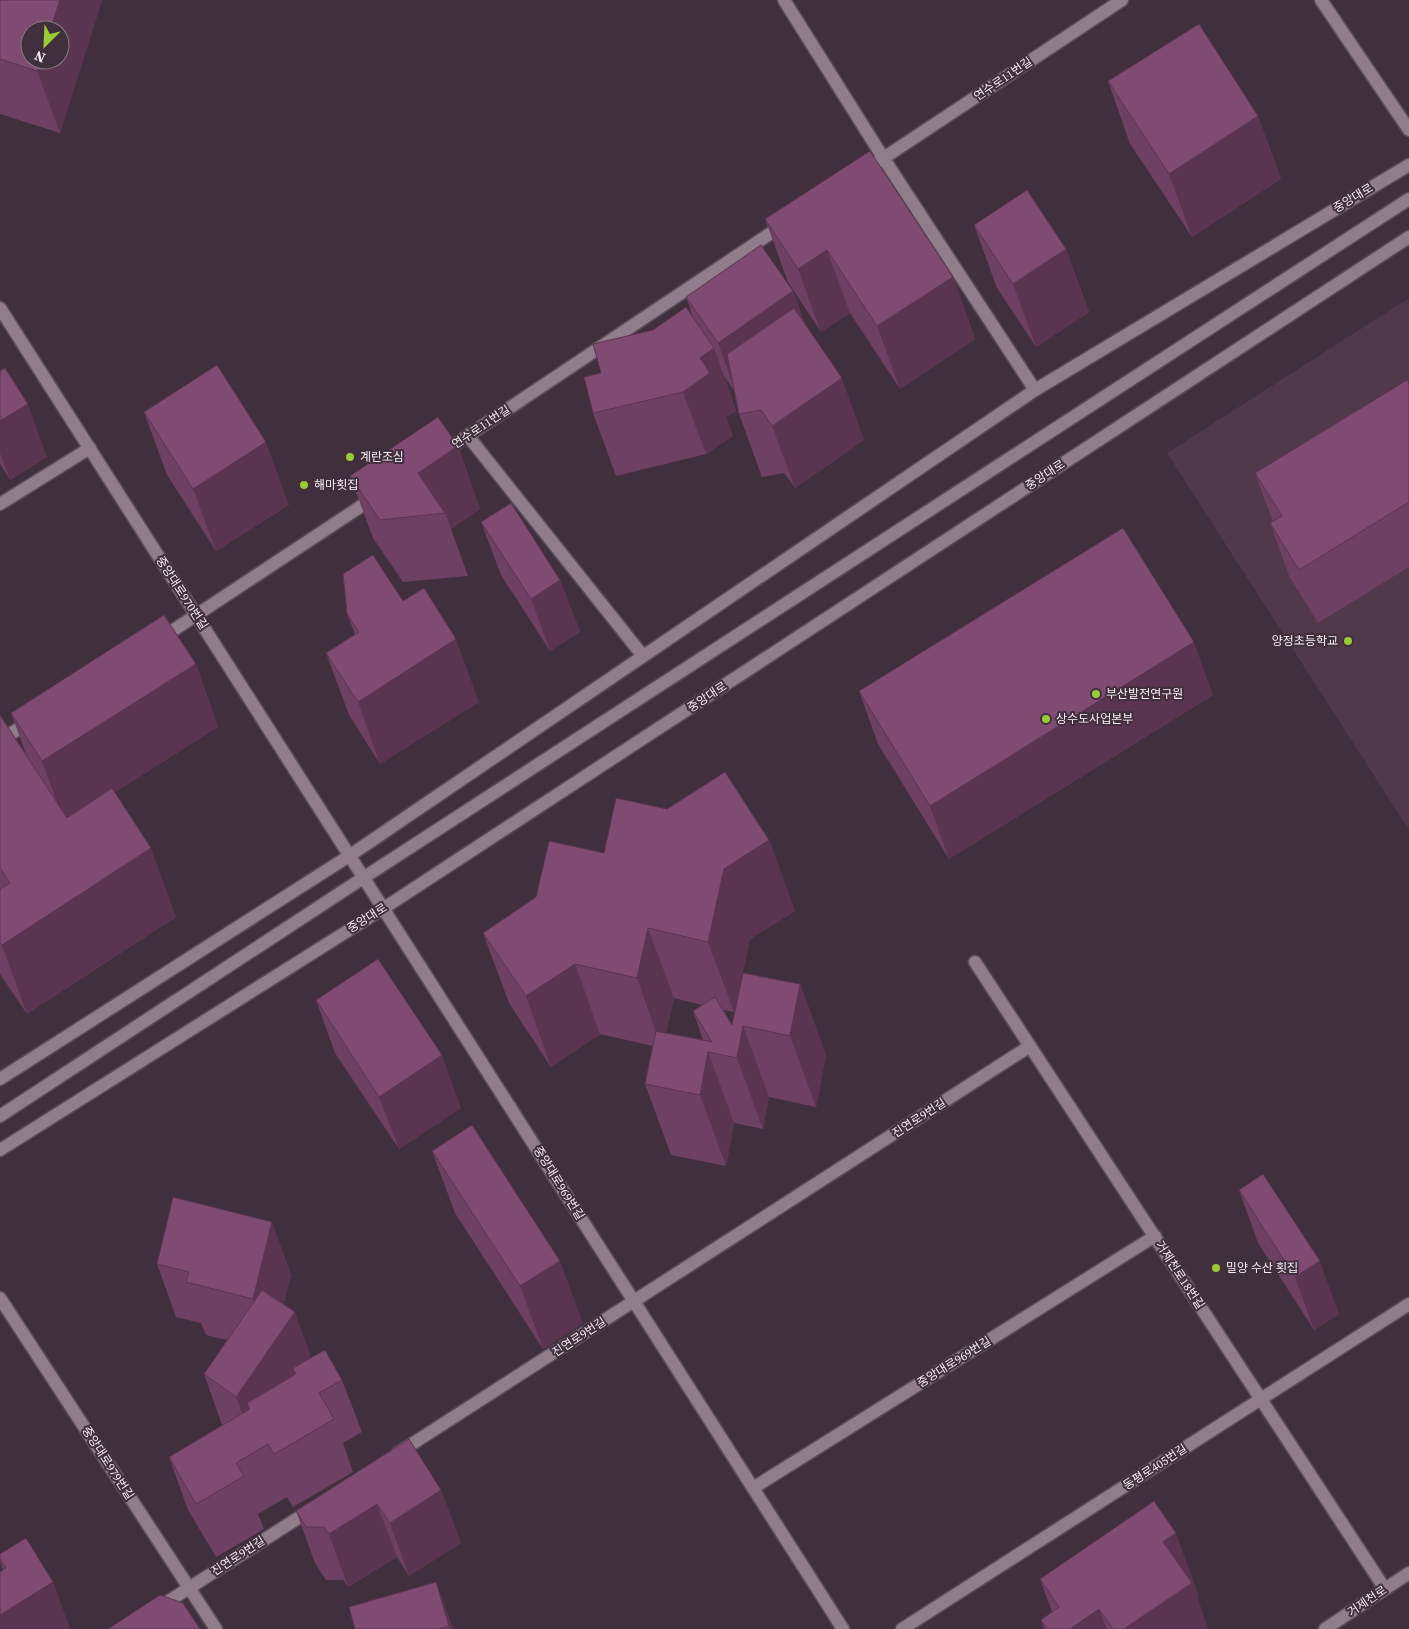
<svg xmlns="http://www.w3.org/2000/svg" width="1409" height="1629" viewBox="0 0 1409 1629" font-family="'Source Serif 4','Noto Sans KR',serif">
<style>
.built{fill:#50394a}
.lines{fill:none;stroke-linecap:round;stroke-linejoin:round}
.lane-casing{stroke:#5d4f5a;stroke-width:15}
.street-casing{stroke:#5d4f5a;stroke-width:15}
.secondary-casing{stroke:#5d4f5a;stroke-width:15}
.lane{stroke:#907c8a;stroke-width:12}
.street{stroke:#907c8a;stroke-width:12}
.secondary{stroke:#907c8a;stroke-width:12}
.wall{fill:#6e4063;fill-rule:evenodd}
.shaded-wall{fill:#5a3450}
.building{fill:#804b73;stroke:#5a3450}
.poi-dot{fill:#99cb35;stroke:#402f3c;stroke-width:2}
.labels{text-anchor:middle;stroke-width:4;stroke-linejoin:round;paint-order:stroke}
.street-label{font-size:12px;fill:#f8edf5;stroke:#402f3c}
.poi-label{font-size:12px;fill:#f8edf5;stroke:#402f3c;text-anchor:start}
</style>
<rect width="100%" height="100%" fill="#402f3c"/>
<polygon class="built" points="1409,298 1409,830 1167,453"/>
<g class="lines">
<g class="lane-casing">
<polyline id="lane" points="0,1116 363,878 1409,199"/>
</g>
<g class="street-casing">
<g id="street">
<polyline points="784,0 884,159 1035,390"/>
<polyline points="1321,0 1409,130"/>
<polyline points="864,171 1122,0"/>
<polyline points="468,436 643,656"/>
<polyline points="442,453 783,225"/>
<polyline points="0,504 90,448"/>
<polyline points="160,639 375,497"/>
<polyline points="0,740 30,722"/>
<polyline points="975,962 1385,1589"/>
<polyline points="0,1298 216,1629"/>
<polyline points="398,1453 1030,1046"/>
<polyline points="753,1488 1155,1236"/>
<polyline points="158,1608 312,1509"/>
<polyline points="1325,1629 1409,1573"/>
</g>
</g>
<g class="secondary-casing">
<g id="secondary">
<polyline points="0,308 843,1629"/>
<polyline points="0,1079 349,856 1035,390 1409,165"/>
<polyline points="0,1150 384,908 1409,237"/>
<polyline points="902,1629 1409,1304"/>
</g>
</g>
<use href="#lane" class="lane"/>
<use href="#street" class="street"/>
<use href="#secondary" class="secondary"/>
</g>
<g class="wall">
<polygon points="0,0 102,0 60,133 0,114"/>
<polygon points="1108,81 1258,116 1281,179 1192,237 1130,144"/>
<polygon points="765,219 953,277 975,339 900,389 850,313 821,332 788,282"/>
<polygon points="974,225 1066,249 1089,312 1036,347 997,288"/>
<polygon points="793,291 806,326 864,440 795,488 784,473 762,477 739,414 735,392 724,376 736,411 726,417 733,436 706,454 616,476 593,413 601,373 694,320 686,297"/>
<polygon points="0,371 47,457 10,480 0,464"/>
<polygon points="1409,383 1409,567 1318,623 1289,576 1270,523 1273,522 1255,473"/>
<polygon points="144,412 289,505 216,551 167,475"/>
<polygon points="458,446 480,509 451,529 468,576 403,582 373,538 350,476"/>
<polygon points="481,522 560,580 580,632 550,651 501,575"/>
<polygon points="403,601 479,702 380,764 349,715 326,653 355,634 347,614"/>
<polygon points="196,664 218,727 115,792 176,917 27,1014 0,974 0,715 26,754 11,713"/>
<polygon points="859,691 1213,695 949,859 878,744"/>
<path d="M667,809L769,840L795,911L750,939L734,1012L723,1010L732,1025L800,984L826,1055L816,1107L769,1097L763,1129L734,1123L726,1166L671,1155L645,1084L653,1046L600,1034L551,1067L509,1003L483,933L604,853ZM674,998L702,1005L693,1011L703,1040L666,1033Z"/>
<polygon points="316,1000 461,1108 399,1149 335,1053"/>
<polygon points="432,1151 583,1323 543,1349 455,1213"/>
<polygon points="1239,1190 1339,1314 1314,1330 1258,1243"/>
<polygon points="272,1222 291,1275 283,1305 311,1358 342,1380 362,1432 343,1443 353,1472 293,1507 287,1497 258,1514 264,1529 216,1557 188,1510 169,1457 222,1425 204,1374 227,1340 206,1335 201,1323 176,1317 157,1264"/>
<polygon points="441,1490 461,1543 409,1576 397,1557 348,1587 343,1580 326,1580 315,1563 296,1511"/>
<polygon points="0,1554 53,1582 70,1629 0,1629 3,1570 0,1561"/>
<polygon points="1040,1579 1199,1596 1197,1597 1208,1629 1044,1629 1041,1620 1052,1612"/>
<polygon points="436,1582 453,1629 355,1629"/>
</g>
<g class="shaded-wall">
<polygon points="60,0 102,0 60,133 37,71 41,60 60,60 60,30 50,30"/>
<polygon points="1258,116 1281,179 1192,237 1169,174"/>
<polygon points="1066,249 1089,312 1036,347 1013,284"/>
<polygon points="827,250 850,313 821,332 798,269"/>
<polygon points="953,277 975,339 900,389 877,326"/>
<polygon points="793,291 813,344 737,396 718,343"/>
<polygon points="714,348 736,411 726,417 733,436 706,454 683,392 700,358"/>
<polygon points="842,378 864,440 795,488 772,426"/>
<polygon points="28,404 47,457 10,480 0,453 0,421"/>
<polygon points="266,442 289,505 216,551 193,489"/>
<polygon points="458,446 480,509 451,529 445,513 418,473"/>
<polygon points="560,580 580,632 550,651 531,599"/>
<polygon points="456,639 479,702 380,764 358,702"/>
<polygon points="1194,642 1213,695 949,859 930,806"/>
<polygon points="196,664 218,727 65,824 42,761"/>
<polygon points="769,840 795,911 750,939 734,1012 708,942 724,869"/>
<polygon points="151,848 176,917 27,1014 2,945"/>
<polygon points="648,928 674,998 662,1049 637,978"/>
<polygon points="575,964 600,1034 551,1067 526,996"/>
<polygon points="800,984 826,1055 816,1107 790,1036"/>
<polygon points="743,1026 769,1097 763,1129 737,1058"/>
<polygon points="708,1052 734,1123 726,1166 700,1095"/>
<polygon points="442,1055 461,1108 399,1149 379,1097"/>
<polygon points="272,1222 291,1275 274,1342 295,1312 314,1365 296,1374 293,1368 299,1386 250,1409 247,1403 261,1442 256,1450 236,1397 270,1347 253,1299"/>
<polygon points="560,1261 583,1323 543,1349 520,1286"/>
<polygon points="1320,1261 1339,1314 1314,1330 1295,1277"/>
<polygon points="441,1490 461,1543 409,1576 390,1523"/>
<polygon points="377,1504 397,1557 348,1587 329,1534"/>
<polygon points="1176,1533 1199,1596 1197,1597 1208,1629 1124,1629 1163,1542"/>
<polygon points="53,1582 70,1629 0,1629 0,1615"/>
<polygon points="436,1582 453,1629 450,1629"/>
<polygon points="1099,1609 1107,1629 1070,1629"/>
</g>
<g class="building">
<polygon points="0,0 60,0 50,30 30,30 30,60 41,60 37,71 0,59"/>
<polygon points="1199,24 1258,116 1169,174 1108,81"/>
<polygon points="870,151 953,277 877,326 827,250 798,269 765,219"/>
<polygon points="1027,190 1066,249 1013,284 974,225"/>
<polygon points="761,245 793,291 718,343 686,297"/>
<polygon points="686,307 714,348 700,358 710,373 683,392 593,413 584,377 601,373 593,344 653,330"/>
<polygon points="794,308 842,378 772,426 761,410 739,414 727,354"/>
<polygon points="217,365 266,442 193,489 144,412"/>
<polygon points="5,368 28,404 0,421 0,371"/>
<polygon points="1407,380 1409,383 1409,502 1299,570 1270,523 1282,516 1255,473"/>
<polygon points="438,417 458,446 418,473 445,513 380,520 350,476"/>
<polygon points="511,503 560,580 531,599 481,522"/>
<polygon points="1123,528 1194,642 930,806 859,691"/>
<polygon points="373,555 403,601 424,588 456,639 358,702 326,653 359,632 347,614 343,574"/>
<polygon points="164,615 196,664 42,761 11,713"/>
<polygon points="0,715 67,818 112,788 151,848 2,945 0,943 0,889 10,883 0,868"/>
<polygon points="725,772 769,840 724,869 708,942 648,928 637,978 575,964 526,996 483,933 536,897 549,841 604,853 616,798 667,809"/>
<polygon points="378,959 442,1055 379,1097 316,1000"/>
<polygon points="743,973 800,984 790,1036 743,1026 737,1058 708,1052 700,1095 645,1084 656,1031 712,1042 693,1011 715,997 732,1025"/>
<polygon points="472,1125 560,1261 520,1286 432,1151"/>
<polygon points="1263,1174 1320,1261 1295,1277 1239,1190"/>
<polygon points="173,1197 272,1222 253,1299 186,1282 189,1272 157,1264"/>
<polygon points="262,1290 295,1312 236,1397 204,1374"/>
<polygon points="325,1350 342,1380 319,1393 334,1419 274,1454 268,1444 236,1463 244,1476 196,1504 169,1457 250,1409 247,1403 296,1374 293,1368"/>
<polygon points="409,1439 441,1490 390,1523 377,1504 329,1534 324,1527 306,1527 296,1511"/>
<polygon points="1154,1501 1176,1533 1163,1542 1192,1583 1124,1629 1113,1629 1099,1609 1070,1629 1047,1629 1041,1620 1059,1607 1040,1579"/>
<polygon points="26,1538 53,1582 0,1615 0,1572 6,1568 0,1559 0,1554"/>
<polygon points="436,1582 449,1626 439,1629 355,1629 349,1607"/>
<polygon points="160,1595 183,1603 200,1629 108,1629"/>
</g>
<g class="poi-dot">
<circle cx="350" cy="457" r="5"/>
<circle cx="304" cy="485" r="5"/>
<circle cx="1348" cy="641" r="5"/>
<circle cx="1096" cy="694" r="5"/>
<circle cx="1046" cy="719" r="5"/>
<circle cx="1216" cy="1268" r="5"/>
</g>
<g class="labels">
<g class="street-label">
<text transform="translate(1003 79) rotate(-34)" y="4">연수로11번길</text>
<text transform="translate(1353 198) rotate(-31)" y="4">중앙대로</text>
<text transform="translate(481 427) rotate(-34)" y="4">연수로11번길</text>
<text transform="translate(1045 475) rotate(-33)" y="4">중앙대로</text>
<text transform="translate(182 593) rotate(57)" y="4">중앙대로970번길</text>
<text transform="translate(707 697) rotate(-33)" y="4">중앙대로</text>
<text transform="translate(367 918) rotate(-32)" y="4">중앙대로</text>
<text transform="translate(919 1118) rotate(-33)" y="4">진연로9번길</text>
<text transform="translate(559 1183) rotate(58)" y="4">중앙대로969번길</text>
<text transform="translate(1180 1275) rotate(57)" y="4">거제천로18번길</text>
<text transform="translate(579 1337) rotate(-33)" y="4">진연로9번길</text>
<text transform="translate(954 1362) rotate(-32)" y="4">중앙대로969번길</text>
<text transform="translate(108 1463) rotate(57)" y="4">중앙대로979번길</text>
<text transform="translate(1155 1467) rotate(-33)" y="4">동평로405번길</text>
<text transform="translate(238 1556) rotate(-33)" y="4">진연로9번길</text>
<text transform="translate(1367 1601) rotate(-34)" y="4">거제천로</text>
</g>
<g class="poi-label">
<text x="360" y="461">계란조심</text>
<text x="314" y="489">해마횟집</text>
<text x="1338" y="645" text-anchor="end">양정초등학교</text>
<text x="1106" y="698">부산발전연구원</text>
<text x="1056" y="723">상수도사업본부</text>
<text x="1226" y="1272">밀양 수산 횟집</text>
</g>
</g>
<g transform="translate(45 45) rotate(204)"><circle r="24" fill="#402f3c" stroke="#8a7b86"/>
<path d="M0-4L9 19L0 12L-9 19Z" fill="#99cb35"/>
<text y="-8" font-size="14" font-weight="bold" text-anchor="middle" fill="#f8edf5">N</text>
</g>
</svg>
